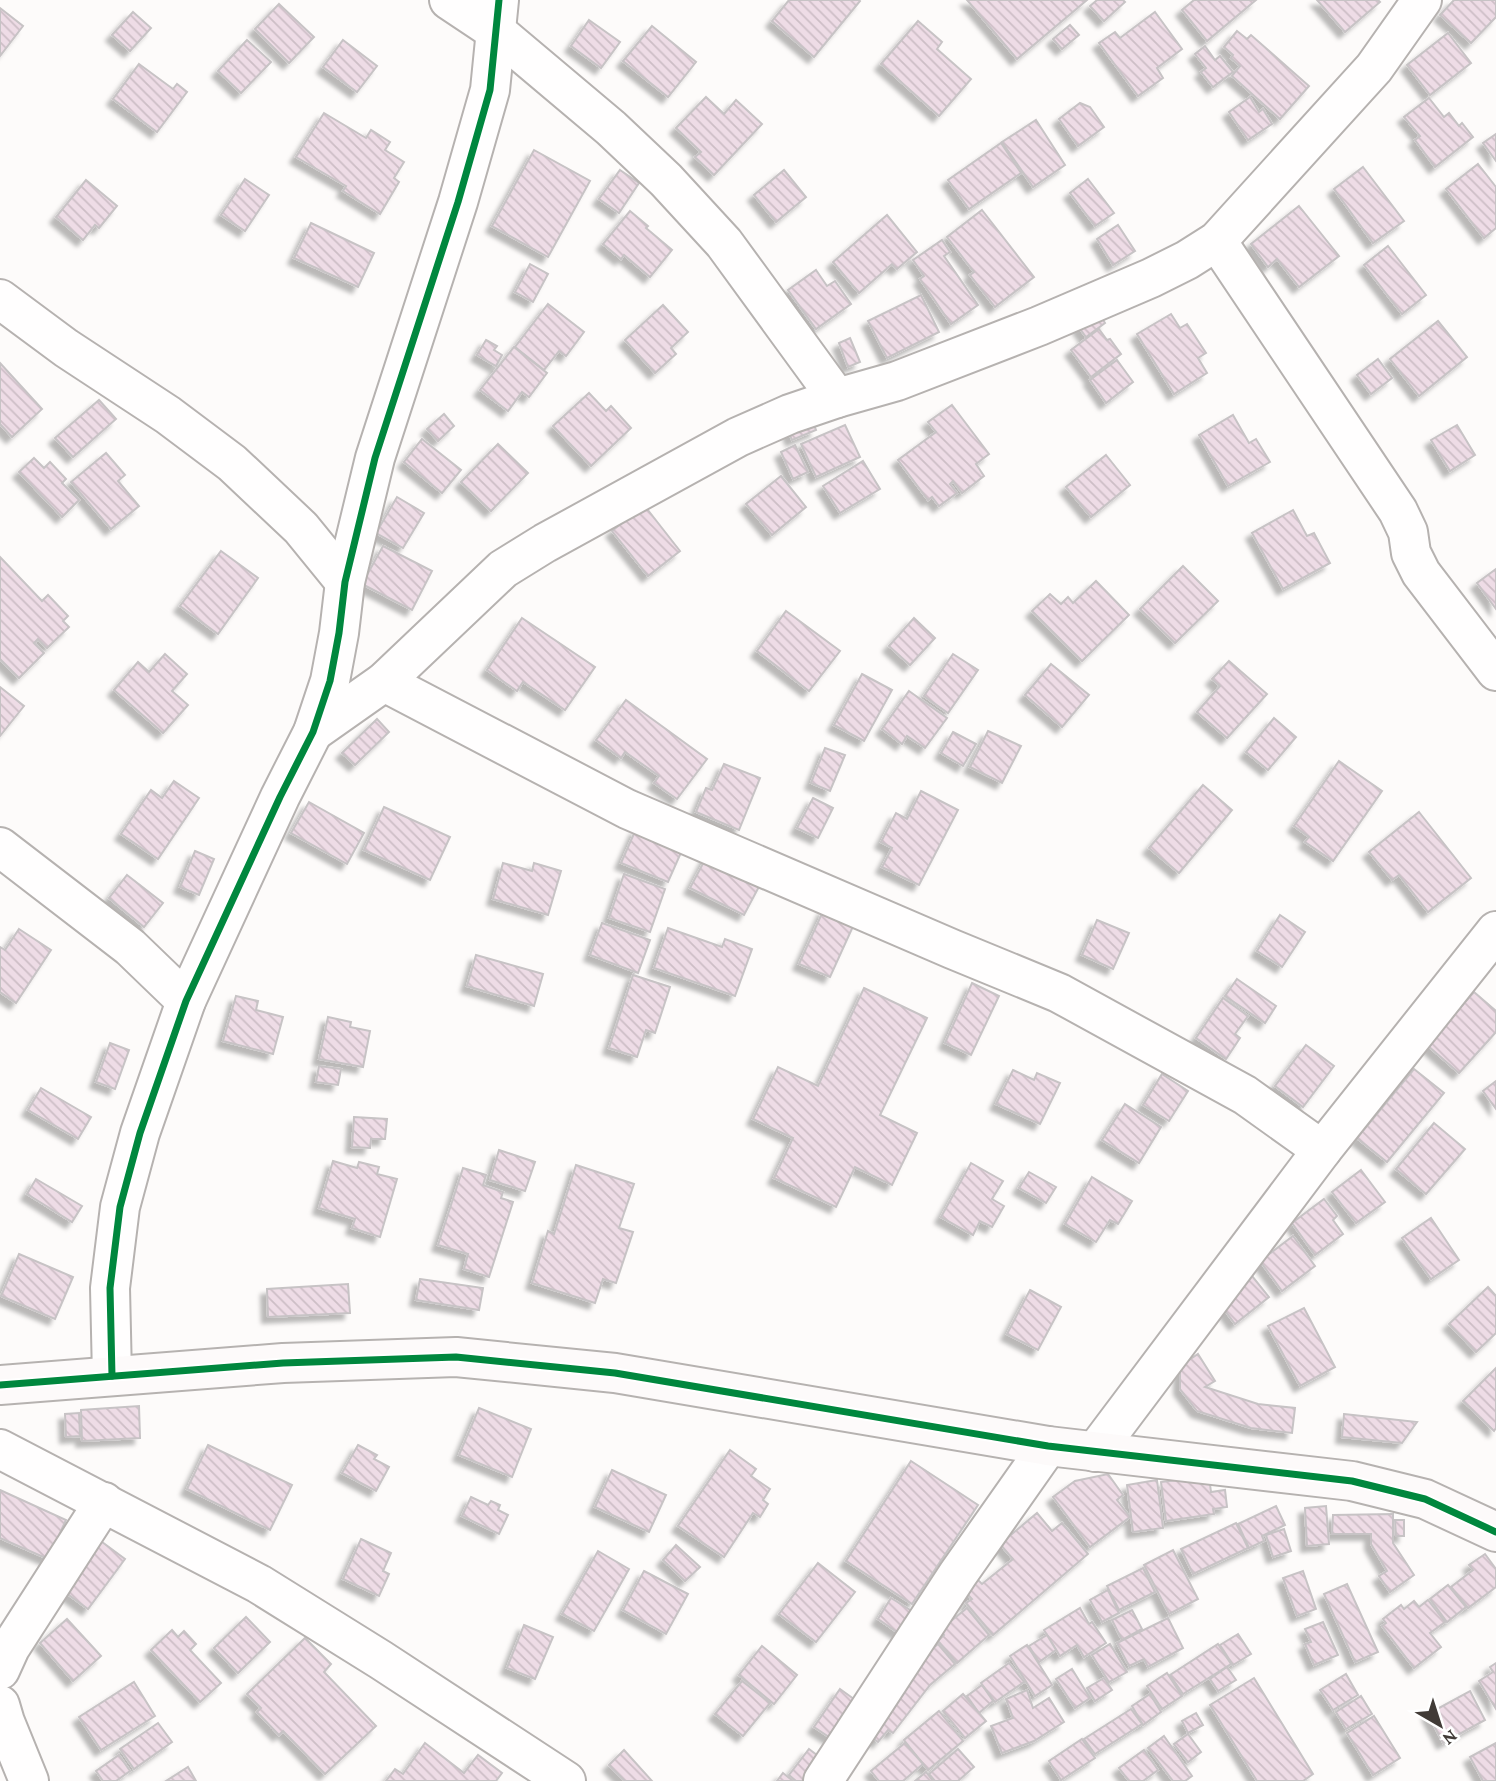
<svg xmlns="http://www.w3.org/2000/svg" width="1496" height="1781" viewBox="0 0 1496 1781" font-family="'Crimson Pro',serif">
<style>
.building{fill:url(#building-back-hatch);stroke:#c7c3c5;stroke-width:2;filter:url(#shadow)}
.lines{fill:none;stroke-linecap:round;stroke-linejoin:round}
.street-casing{stroke:#b6b2b0;stroke-width:42}
.secondary-casing{stroke:#b6b2b0;stroke-width:42}
.street{stroke:#fffefe;stroke-width:38}
.secondary{stroke:#fdfafa;stroke-width:38}
.cycleway-casing{stroke:#fff;stroke-width:11}
.cycleway{stroke:#00873e;stroke-width:7}
</style>
<defs>
<pattern id="building-back-hatch" width="6" height="6" patternUnits="userSpaceOnUse" patternTransform="scale(1.75)"><rect width="6" height="6" fill="#eedce6"/><path d="M-1 5l2 2M0 0l6 6M5-1l2 2" fill="none" stroke="#cdbec6"/></pattern>
<filter id="shadow"><feDropShadow dx="-6" dy="6" stdDeviation="2" flood-color="#0004"/></filter>
</defs>
<rect width="100%" height="100%" fill="#fdfbfa"/>
<g class="building">
<polygon points="789,0 859,0 860,1 814,57 772,21"/>
<polygon points="967,0 1087,0 1017,59"/>
<polygon points="1097,0 1123,0 1125,2 1104,21 1090,6"/>
<polygon points="1194,0 1256,0 1207,41 1182,10"/>
<polygon points="1317,0 1378,0 1380,2 1345,32"/>
<polygon points="1454,0 1496,0 1496,17 1471,43 1440,15"/>
<polygon points="279,4 314,37 289,63 255,29"/>
<polygon points="0,8 23,26 0,56"/>
<polygon points="133,12 151,28 130,51 112,35"/>
<polygon points="1155,12 1182,49 1157,68 1163,78 1138,96 1099,43 1115,32 1120,38"/>
<polygon points="589,20 620,42 601,68 571,46"/>
<polygon points="918,21 942,42 937,49 971,79 939,116 881,64"/>
<polygon points="1070,25 1079,35 1062,49 1053,39"/>
<polygon points="652,26 696,62 668,97 623,61"/>
<polygon points="1237,31 1247,39 1251,35 1309,86 1280,119 1232,76 1240,66 1231,58 1233,55 1224,47"/>
<polygon points="1448,33 1471,63 1430,95 1407,65"/>
<polygon points="247,40 271,62 241,93 218,71"/>
<polygon points="343,40 377,66 357,92 323,67"/>
<polygon points="1205,46 1215,60 1220,56 1233,72 1213,87 1201,72 1206,68 1195,54"/>
<polygon points="139,64 173,89 177,84 187,92 157,132 113,99"/>
<polygon points="706,97 724,114 736,100 762,124 714,175 695,157 701,152 676,128"/>
<polygon points="1250,97 1259,112 1263,109 1272,124 1248,140 1229,112"/>
<polygon points="1429,98 1444,117 1449,113 1459,126 1462,123 1473,137 1435,167 1415,140 1420,136 1404,117"/>
<polygon points="1080,103 1090,107 1104,127 1078,146 1059,119"/>
<polygon points="324,113 366,138 371,130 390,142 385,150 404,162 394,178 399,182 380,214 343,191 346,186 296,157"/>
<polygon points="1036,120 1065,165 1033,187 1002,142"/>
<polygon points="1496,134 1496,161 1483,143"/>
<polygon points="1001,143 1021,173 969,209 948,180"/>
<polygon points="534,150 590,181 548,257 492,226"/>
<polygon points="1478,164 1496,187 1496,228 1484,238 1446,189"/>
<polygon points="1363,167 1404,221 1373,243 1334,189"/>
<polygon points="620,170 639,183 619,213 599,199"/>
<polygon points="784,170 806,197 776,222 754,195"/>
<polygon points="245,179 269,195 245,231 221,215"/>
<polygon points="1088,179 1114,213 1095,226 1070,193"/>
<polygon points="86,180 117,206 99,228 95,225 83,240 56,217"/>
<polygon points="1299,206 1339,256 1299,287 1277,259 1268,267 1251,244"/>
<polygon points="982,210 1034,277 995,307 970,275 974,272 947,237"/>
<polygon points="630,211 648,226 646,228 672,250 650,277 624,255 621,259 603,244"/>
<polygon points="887,215 917,252 897,269 892,264 859,293 833,262"/>
<polygon points="311,223 374,253 358,287 294,258"/>
<polygon points="1118,225 1135,251 1113,265 1097,239"/>
<polygon points="942,240 950,252 944,256 978,305 951,324 920,279 924,276 913,260"/>
<polygon points="1388,246 1426,295 1402,314 1364,265"/>
<polygon points="530,264 548,274 533,302 515,292"/>
<polygon points="816,270 827,286 835,281 851,304 816,329 788,290"/>
<polygon points="921,295 939,332 887,358 868,321"/>
<polygon points="548,304 584,332 566,356 559,351 544,370 515,347"/>
<polygon points="663,305 688,332 671,348 676,354 655,373 625,340"/>
<polygon points="1171,314 1180,328 1187,324 1206,353 1198,358 1207,373 1174,394 1137,334"/>
<polygon points="1100,315 1105,323 1086,337 1078,326"/>
<polygon points="1438,321 1467,357 1419,396 1390,359"/>
<polygon points="1099,329 1107,340 1110,339 1121,354 1091,377 1071,350"/>
<polygon points="850,338 860,362 848,367 839,343"/>
<polygon points="486,340 497,346 494,350 502,355 496,366 477,355"/>
<polygon points="514,347 547,373 529,397 522,392 508,411 480,390"/>
<polygon points="1378,359 1392,378 1371,394 1357,375"/>
<polygon points="1117,360 1133,382 1106,403 1090,380"/>
<polygon points="0,363 42,409 12,437 0,424"/>
<polygon points="589,393 606,411 611,406 631,428 591,466 553,426"/>
<polygon points="99,400 116,419 73,457 55,438"/>
<polygon points="952,405 989,454 976,464 984,476 962,493 953,481 950,484 957,493 939,506 932,497 928,500 898,460 936,432 928,422"/>
<polygon points="444,414 454,426 438,441 427,429"/>
<polygon points="1233,415 1249,443 1256,439 1270,462 1228,486 1199,435"/>
<polygon points="812,420 816,430 792,440 788,430"/>
<polygon points="845,425 860,457 816,477 801,444"/>
<polygon points="1457,425 1475,455 1450,471 1431,440"/>
<polygon points="422,439 461,470 442,493 404,462"/>
<polygon points="498,444 528,473 491,511 461,482"/>
<polygon points="795,445 808,472 793,479 781,452"/>
<polygon points="106,453 125,475 118,481 139,506 111,529 71,482"/>
<polygon points="1106,455 1130,485 1091,517 1066,487"/>
<polygon points="34,458 44,468 50,462 66,479 62,483 79,500 62,517 19,472"/>
<polygon points="863,461 880,489 840,513 823,486"/>
<polygon points="781,476 806,507 772,535 746,504"/>
<polygon points="397,497 424,513 403,548 376,533"/>
<polygon points="644,505 680,551 648,576 612,531"/>
<polygon points="1293,510 1307,536 1314,533 1330,563 1283,589 1252,533"/>
<polygon points="383,546 432,571 412,610 362,584"/>
<polygon points="221,551 258,578 218,634 180,606"/>
<polygon points="0,557 42,601 48,595 68,616 63,621 69,627 47,648 38,639 34,643 44,653 19,678 0,659"/>
<polygon points="1183,566 1218,601 1175,643 1140,609"/>
<polygon points="1496,569 1496,609 1477,583"/>
<polygon points="1096,581 1129,615 1082,661 1032,611 1050,594 1061,604 1068,597 1073,603"/>
<polygon points="786,611 840,651 809,691 757,651"/>
<polygon points="522,618 595,667 565,710 523,682 517,691 487,670"/>
<polygon points="914,618 935,638 910,665 889,646"/>
<polygon points="165,654 187,674 172,691 188,705 163,733 114,690 138,662 149,672"/>
<polygon points="953,654 978,670 948,713 924,696"/>
<polygon points="1229,661 1267,694 1227,738 1197,712 1220,686 1212,679"/>
<polygon points="1051,664 1089,695 1062,727 1025,695"/>
<polygon points="862,674 892,690 864,741 834,725"/>
<polygon points="0,687 24,706 0,736"/>
<polygon points="909,691 947,718 925,748 907,736 902,744 882,729"/>
<polygon points="626,700 707,759 677,799 654,783 659,776 625,752 621,758 596,740"/>
<polygon points="1274,718 1296,737 1268,770 1246,752"/>
<polygon points="377,719 389,732 355,765 342,753"/>
<polygon points="988,731 1021,746 1002,783 970,767"/>
<polygon points="953,732 976,744 963,766 941,753"/>
<polygon points="825,748 845,755 830,791 811,783"/>
<polygon points="1339,761 1382,791 1333,861 1305,842 1309,837 1294,826"/>
<polygon points="724,764 760,778 739,830 696,812 706,788 712,790"/>
<polygon points="174,781 199,798 158,859 121,834 151,790 162,798"/>
<polygon points="1203,785 1232,810 1179,873 1149,848"/>
<polygon points="921,791 958,810 919,885 882,867 892,848 881,842 896,813 907,819"/>
<polygon points="813,798 833,808 818,838 797,828"/>
<polygon points="309,802 364,833 347,864 291,833"/>
<polygon points="384,807 450,837 430,880 364,850"/>
<polygon points="1419,812 1471,878 1428,912 1399,875 1392,880 1369,852"/>
<polygon points="636,829 683,848 668,882 621,863"/>
<polygon points="195,851 214,859 199,895 180,887"/>
<polygon points="708,854 762,881 744,915 690,888"/>
<polygon points="503,863 532,871 534,863 561,871 548,915 493,899"/>
<polygon points="624,874 665,889 650,932 609,918"/>
<polygon points="127,875 163,903 144,927 109,898"/>
<polygon points="824,909 855,922 830,977 799,964"/>
<polygon points="1280,915 1305,932 1282,967 1257,951"/>
<polygon points="1097,920 1129,933 1113,969 1082,955"/>
<polygon points="602,923 650,940 638,973 590,955"/>
<polygon points="668,928 722,947 725,939 752,949 735,996 654,968"/>
<polygon points="19,929 51,950 16,1003 0,992 0,947 5,950"/>
<polygon points="476,955 543,974 534,1006 467,986"/>
<polygon points="633,975 670,987 655,1033 646,1030 637,1057 609,1048"/>
<polygon points="1237,979 1276,1006 1265,1023 1225,996"/>
<polygon points="972,983 999,996 971,1055 945,1043"/>
<polygon points="864,988 927,1018 880,1115 917,1133 892,1185 855,1167 836,1207 774,1178 793,1138 753,1119 778,1067 818,1086"/>
<polygon points="1474,992 1496,1011 1496,1032 1459,1073 1427,1045"/>
<polygon points="236,996 258,1001 256,1010 283,1017 273,1054 223,1041"/>
<polygon points="1223,998 1248,1016 1235,1034 1240,1038 1226,1059 1196,1038"/>
<polygon points="328,1017 351,1022 350,1027 370,1031 363,1067 319,1059"/>
<polygon points="110,1043 129,1050 115,1089 96,1082"/>
<polygon points="1306,1045 1334,1066 1303,1107 1275,1086"/>
<polygon points="319,1066 341,1069 338,1085 316,1082"/>
<polygon points="1414,1069 1444,1093 1387,1162 1357,1138"/>
<polygon points="1013,1070 1034,1080 1037,1073 1060,1083 1040,1124 996,1104"/>
<polygon points="1162,1074 1188,1091 1169,1121 1143,1105"/>
<polygon points="1496,1081 1496,1109 1483,1091"/>
<polygon points="41,1088 91,1117 78,1139 28,1110"/>
<polygon points="1125,1104 1161,1127 1139,1163 1102,1140"/>
<polygon points="354,1117 387,1119 385,1139 371,1139 370,1148 352,1147"/>
<polygon points="1434,1123 1465,1149 1426,1194 1396,1169"/>
<polygon points="499,1150 535,1162 525,1191 490,1180"/>
<polygon points="333,1161 357,1168 359,1162 379,1167 377,1174 397,1179 380,1237 352,1228 355,1219 319,1208"/>
<polygon points="971,1163 1003,1181 992,1199 1004,1206 992,1227 980,1221 973,1235 941,1217"/>
<polygon points="576,1165 634,1184 619,1228 633,1232 616,1283 603,1279 595,1303 532,1283 548,1231 554,1234"/>
<polygon points="463,1168 486,1175 483,1185 503,1192 501,1198 513,1202 489,1277 464,1269 468,1254 438,1245"/>
<polygon points="1361,1170 1385,1202 1356,1223 1332,1192"/>
<polygon points="1029,1172 1056,1187 1046,1203 1019,1188"/>
<polygon points="1092,1177 1132,1201 1118,1224 1110,1220 1096,1242 1065,1224"/>
<polygon points="36,1179 82,1206 72,1222 27,1194"/>
<polygon points="1324,1199 1337,1216 1333,1220 1343,1234 1315,1255 1292,1223"/>
<polygon points="1431,1218 1459,1260 1431,1279 1402,1238"/>
<polygon points="1293,1236 1315,1266 1282,1291 1260,1261"/>
<polygon points="19,1254 73,1277 55,1319 1,1296"/>
<polygon points="1248,1271 1269,1297 1235,1324 1215,1297"/>
<polygon points="420,1279 483,1288 479,1310 416,1300"/>
<polygon points="348,1284 350,1313 268,1317 267,1289"/>
<polygon points="1488,1287 1496,1296 1496,1333 1476,1352 1449,1324"/>
<polygon points="1030,1290 1061,1307 1038,1350 1007,1334"/>
<polygon points="1304,1308 1335,1367 1300,1386 1268,1326"/>
<polygon points="1198,1354 1215,1381 1205,1387 1258,1404 1295,1408 1292,1433 1251,1428 1197,1411 1180,1389 1180,1366"/>
<polygon points="1496,1368 1496,1428 1494,1431 1463,1401"/>
<polygon points="139,1406 140,1438 82,1441 81,1410"/>
<polygon points="479,1408 531,1429 512,1477 459,1455"/>
<polygon points="79,1413 80,1436 66,1437 65,1414"/>
<polygon points="1344,1414 1417,1422 1402,1443 1342,1437"/>
<polygon points="208,1445 292,1485 270,1530 187,1489"/>
<polygon points="358,1445 377,1455 374,1459 389,1467 376,1491 342,1473"/>
<polygon points="730,1450 756,1469 751,1476 770,1489 763,1500 768,1504 760,1517 753,1513 724,1557 678,1526"/>
<polygon points="911,1461 978,1505 912,1604 846,1561"/>
<polygon points="612,1470 666,1495 649,1532 595,1507"/>
<polygon points="1108,1474 1123,1495 1117,1500 1130,1517 1090,1547 1053,1497 1075,1481"/>
<polygon points="1209,1476 1211,1492 1225,1490 1227,1507 1213,1509 1214,1514 1166,1521 1161,1482"/>
<polygon points="1157,1480 1163,1528 1133,1532 1127,1485"/>
<polygon points="0,1490 66,1520 48,1559 0,1538"/>
<polygon points="471,1497 488,1505 491,1501 500,1505 498,1510 508,1515 499,1534 462,1516"/>
<polygon points="1276,1506 1285,1525 1262,1536 1264,1541 1249,1548 1238,1524"/>
<polygon points="1326,1506 1329,1544 1307,1546 1305,1508"/>
<polygon points="1037,1513 1052,1531 1062,1523 1088,1554 993,1635 966,1603 972,1599 961,1587 974,1576 982,1584 1013,1559 1000,1544"/>
<polygon points="1393,1514 1393,1543 1414,1575 1390,1592 1379,1576 1387,1571 1371,1544 1371,1534 1332,1534 1333,1515"/>
<polygon points="1395,1520 1404,1520 1404,1536 1396,1536"/>
<polygon points="1236,1523 1248,1548 1193,1574 1181,1549"/>
<polygon points="1284,1529 1291,1551 1273,1557 1266,1535"/>
<polygon points="94,1536 125,1559 88,1609 58,1587"/>
<polygon points="361,1539 391,1553 383,1571 389,1574 379,1596 343,1579"/>
<polygon points="676,1545 700,1567 685,1581 663,1560"/>
<polygon points="1173,1550 1198,1599 1169,1614 1144,1565"/>
<polygon points="598,1551 629,1569 594,1631 562,1614"/>
<polygon points="1485,1554 1496,1569 1496,1587 1468,1608 1451,1587 1473,1570 1469,1565"/>
<polygon points="818,1563 855,1592 816,1642 779,1614"/>
<polygon points="1143,1568 1155,1592 1119,1610 1107,1586"/>
<polygon points="644,1571 688,1594 666,1634 623,1610"/>
<polygon points="1303,1571 1316,1609 1297,1616 1283,1578"/>
<polygon points="1347,1584 1378,1652 1355,1662 1324,1594"/>
<polygon points="1448,1585 1466,1607 1447,1622 1430,1599"/>
<polygon points="1108,1590 1119,1613 1102,1622 1090,1600"/>
<polygon points="891,1598 915,1613 900,1634 878,1619"/>
<polygon points="1428,1600 1445,1622 1430,1633 1441,1647 1414,1668 1382,1626 1386,1623 1383,1619 1401,1605 1404,1609 1414,1601 1419,1607"/>
<polygon points="967,1608 989,1635 957,1663 938,1641 944,1635 940,1630"/>
<polygon points="1080,1608 1089,1624 1092,1622 1106,1643 1084,1657 1077,1645 1060,1656 1044,1630"/>
<polygon points="1132,1610 1142,1629 1122,1640 1112,1620"/>
<polygon points="246,1617 270,1642 238,1673 214,1648"/>
<polygon points="1168,1618 1183,1648 1148,1667 1144,1659 1129,1666 1117,1643"/>
<polygon points="67,1619 101,1656 73,1681 40,1643"/>
<polygon points="1323,1622 1338,1655 1314,1665 1305,1644 1311,1642 1305,1629"/>
<polygon points="524,1625 553,1637 535,1679 507,1668"/>
<polygon points="172,1630 178,1637 184,1631 196,1644 190,1650 221,1683 200,1702 151,1650"/>
<polygon points="1238,1634 1251,1654 1233,1665 1220,1645"/>
<polygon points="1047,1635 1056,1650 1039,1662 1029,1646"/>
<polygon points="305,1638 331,1664 324,1672 376,1726 325,1774 283,1731 279,1735 257,1712 261,1708 247,1694"/>
<polygon points="938,1644 955,1664 930,1685 893,1733 888,1730 878,1742 866,1733 913,1665"/>
<polygon points="1110,1644 1127,1672 1109,1682 1092,1655"/>
<polygon points="1218,1644 1231,1664 1183,1694 1170,1675"/>
<polygon points="1027,1645 1052,1685 1035,1696 1010,1656"/>
<polygon points="762,1646 797,1675 774,1704 739,1675"/>
<polygon points="1009,1663 1024,1682 995,1702 981,1683"/>
<polygon points="1496,1663 1496,1709 1479,1681 1493,1672 1490,1667"/>
<polygon points="1227,1667 1236,1680 1218,1691 1210,1679"/>
<polygon points="1072,1669 1090,1698 1075,1708 1056,1679"/>
<polygon points="1167,1673 1182,1696 1162,1709 1147,1686"/>
<polygon points="1346,1674 1358,1695 1333,1710 1320,1690"/>
<polygon points="1104,1678 1112,1690 1095,1701 1087,1688"/>
<polygon points="1254,1678 1313,1774 1303,1781 1257,1781 1210,1705"/>
<polygon points="742,1681 770,1703 743,1736 715,1714"/>
<polygon points="134,1682 155,1716 101,1750 79,1717"/>
<polygon points="982,1685 993,1701 979,1713 967,1696"/>
<polygon points="840,1689 858,1702 832,1739 814,1727"/>
<polygon points="1027,1690 1033,1708 1049,1698 1064,1722 1034,1741 1002,1753 991,1726 1013,1718 1006,1699"/>
<polygon points="1470,1691 1485,1720 1443,1743 1428,1714"/>
<polygon points="963,1694 986,1721 965,1738 943,1711"/>
<polygon points="1150,1694 1161,1712 1143,1725 1132,1706"/>
<polygon points="1361,1696 1372,1714 1346,1729 1336,1712"/>
<polygon points="1131,1709 1142,1724 1095,1754 1084,1739"/>
<polygon points="939,1711 963,1741 928,1770 904,1740"/>
<polygon points="1196,1713 1203,1725 1188,1733 1182,1721"/>
<polygon points="1374,1716 1400,1758 1373,1775 1347,1733"/>
<polygon points="158,1723 172,1742 134,1769 120,1749"/>
<polygon points="1188,1734 1201,1752 1188,1762 1174,1744"/>
<polygon points="1164,1736 1192,1776 1185,1781 1173,1781 1148,1748"/>
<polygon points="1082,1739 1095,1758 1061,1780 1049,1761"/>
<polygon points="425,1743 464,1773 478,1755 502,1773 496,1781 386,1781 395,1769 403,1774"/>
<polygon points="905,1743 923,1764 903,1781 879,1781 871,1771"/>
<polygon points="1496,1743 1496,1781 1483,1781 1470,1757"/>
<polygon points="809,1749 826,1762 811,1781 796,1781 789,1775"/>
<polygon points="958,1749 974,1767 958,1781 935,1781 929,1774"/>
<polygon points="624,1750 652,1781 625,1781 609,1765"/>
<polygon points="1144,1750 1158,1770 1143,1781 1129,1781 1119,1768"/>
<polygon points="119,1755 130,1771 116,1781 103,1781 96,1771"/>
<polygon points="188,1767 196,1781 166,1781"/>
<polygon points="926,1772 933,1781 915,1781"/>
<polygon points="783,1773 793,1781 777,1781"/>
</g>
<g class="lines">
<g class="street-casing">
<g id="street">
<polyline points="449,0 497,32 611,128 666,180 724,243 837,398"/>
<polyline points="1217,241 1398,511 1408,532 1411,553 1421,573 1496,671"/>
<polyline points="0,299 66,348 168,415 232,463 301,528 345,582"/>
<polyline points="384,682 627,809 952,949 1059,993 1245,1095 1322,1150"/>
<polyline points="313,732 384,682 503,569 545,543 738,437 790,414 837,398 897,381 1039,326 1151,278 1187,260 1217,241 1374,68 1422,0"/>
<polyline points="0,847 130,947 186,1001"/>
<polyline points="112,1376 110,1288 120,1207 140,1133 186,1001 280,797 313,732 330,681 339,633 345,582 375,458 458,202 490,90 499,0"/>
<polyline points="0,1449 259,1584 381,1660 566,1781"/>
<polyline points="1095,1452 1322,1150 1496,931"/>
<polyline points="0,1670 10,1648 104,1502"/>
<polyline points="0,1705 5,1722 29,1781"/>
<polyline points="823,1781 958,1574 1048,1446"/>
</g>
</g>
<g class="secondary-casing">
<polyline id="secondary" points="0,1385 283,1363 456,1357 615,1373 1048,1446 1352,1481 1425,1499 1496,1532"/>
</g>
<use href="#street" class="street"/>
<use href="#secondary" class="secondary"/>
<g class="cycleway-casing">
<g id="cycleway">
<polyline points="112,1376 110,1288 120,1207 140,1133 186,1001 280,797 313,732 330,681 339,633 345,582 375,458 458,202 490,90 499,0"/>
<polyline points="0,1385 283,1363 456,1357 615,1373 1048,1446 1352,1481 1425,1499 1496,1532"/>
</g>
</g>
<use href="#cycleway" class="cycleway"/>
</g>
<g transform="translate(1440 1725) rotate(141)" stroke="#ffffff" stroke-width="5" paint-order="stroke">
<path d="M0-5L12 26L0 18L-12 26Z" fill="#413b37"/>
<text y="-10" font-size="19" font-weight="bold" text-anchor="middle" fill="#413b37">N</text>
</g>
</svg>
